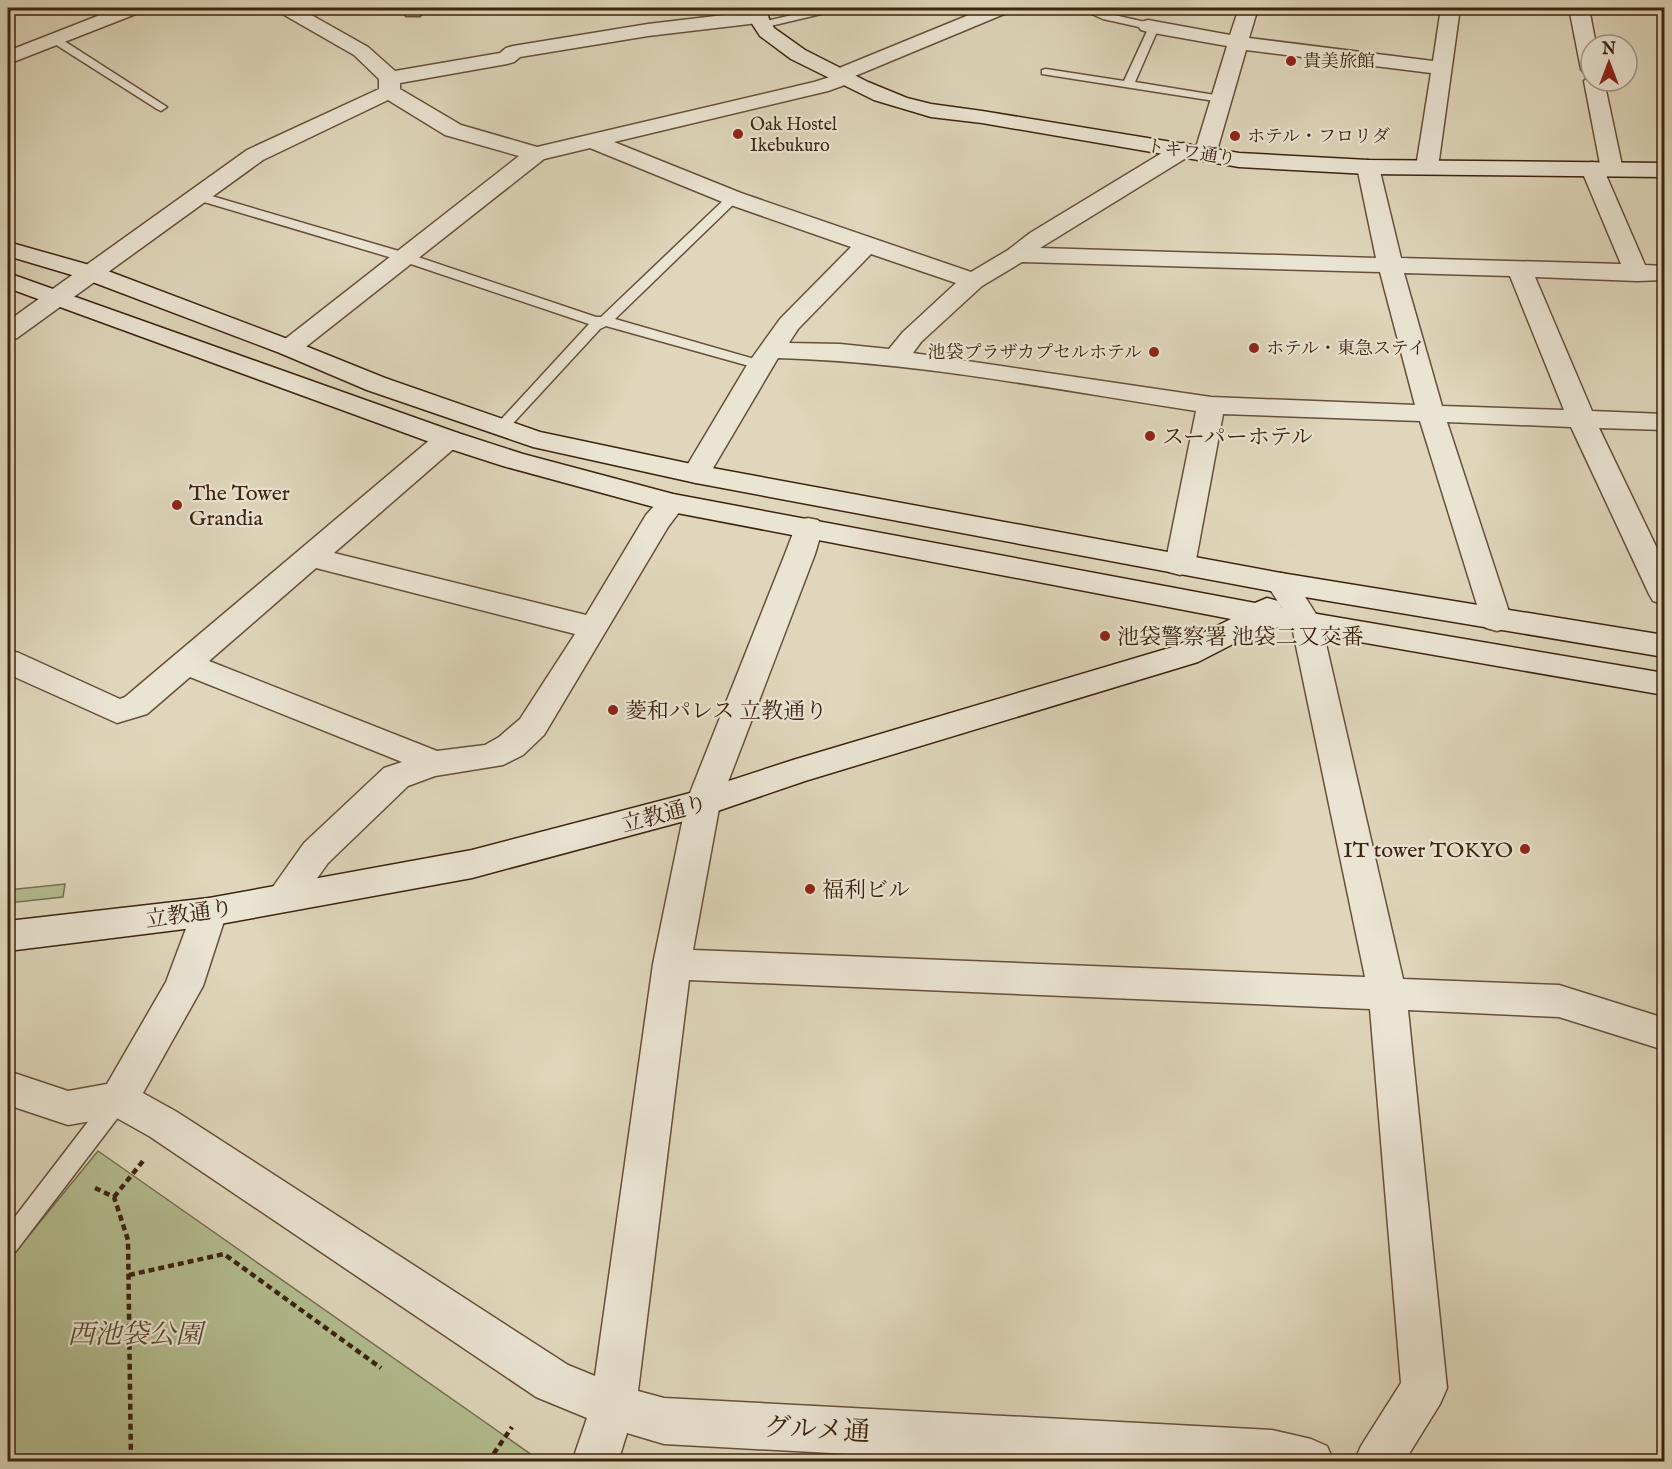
<svg xmlns="http://www.w3.org/2000/svg" width="1672" height="1469" viewBox="0 0 1672 1469" font-family="'IM FELL English','Noto Serif JP',serif">
<style>
.green{fill:#b3bd90;stroke:#787050;stroke-width:1.5}
.lines{fill:none;stroke-linecap:round;stroke-linejoin:round}
.lane-casing{stroke:#66503a;stroke-width:3}
.street-casing{stroke:#66503a;stroke-width:3}
.secondary-casing{stroke:#3d240f;stroke-width:3}
.path{stroke:#3d240f;stroke-width:4.5;stroke-dasharray:6 4;stroke-linecap:butt}
.lane{fill:#eae4d3;fill-rule:evenodd}
.street{fill:#eae4d3;fill-rule:evenodd}
.secondary{fill:#eae4d3;fill-rule:evenodd}
.poi-dot{fill:#8f2418;stroke:#eae4d3;stroke-width:2}
.labels{text-anchor:middle;stroke-width:4.5;stroke-linejoin:round;paint-order:stroke}
.far-poi-label{font-size:18px;fill:#3d240f;stroke:#eae4d3;text-anchor:start}
.far-street-label{font-size:18px;fill:#3d240f;stroke:#eae4d3}
.poi-label{font-size:22px;fill:#3d240f;stroke:#eae4d3;text-anchor:start}
.street-label{font-size:22px;fill:#3d240f;stroke:#eae4d3}
.near-park-label{font-size:27px;font-style:italic;fill:#5a4a2f;stroke:#eae4d3}
.near-street-label{font-size:27px;fill:#3d240f;stroke:#eae4d3}
</style>
<rect width="100%" height="100%" fill="#dfd6bb"/>
<filter id="stains"><feTurbulence type="fractalNoise" baseFrequency=".00333" numOctaves="4"/><feColorMatrix values="0 0 0 0 .2 0 0 0 0 .09 0 0 0 0 .02 0 0 0 .5 -.17"/></filter>
<radialGradient id="worn" r=".72"><stop offset=".6" stop-color="#630" stop-opacity="0"/><stop offset="1" stop-color="#630" stop-opacity=".3"/></radialGradient>
<g class="green">
<polygon points="65,884 63,897 8,903 8,890"/>
<polygon points="98,1151 539,1460 539,1461 15,1461 8,1364 8,1261"/>
</g>
<g class="lines">
<g class="lane-casing">
<g id="lane">
<polygon points="822,8 839,8 838,10 762,28 757,25 758,23"/>
<polygon points="1078,8 1092,8 1110,14 1158,25 1159,27 1135,82 1221,96 1227,99 1221,102 1042,74 1042,70 1046,69 1124,81 1148,29 1103,19"/>
<polygon points="54,36 58,37 167,107 161,111 157,109 50,41 50,37"/>
<polygon points="198,192 409,254 596,317 601,317 729,195 737,195 739,198 737,201 615,319 765,362 767,365 760,369 606,326 600,329 506,431 496,431 494,428 496,425 589,324 399,260 194,199 192,196"/>
<polygon points="118,1091 126,1093 129,1100 126,1107 16,1251 8,1253 8,1226 110,1093"/>
</g>
</g>
<g class="street-casing">
<g id="street">
<polygon points="118,8 144,8 141,12 8,64 8,51"/>
<path d="M277,8H299L368,47L395,71L500,53L506,48L513,46L648,24L758,11L765,13L768,17L765,21L758,23L648,36L520,57L514,62L507,64L400,83V89L461,125L537,147L814,82L830,77L832,71L986,8H1011L1009,12L855,76L856,78L853,82L828,91L614,142L741,193L971,272L1008,250L1030,233L1175,145L1183,143L1191,145L1194,150L1191,155L1040,248L1376,258L1357,167L1360,162L1368,160L1376,162L1379,167L1401,258L1621,264L1581,169L1584,164L1592,162L1600,164L1584,81L1591,75V81H1604L1623,170L1620,175H1606L1645,265L1664,266V280L1637,281L1535,277L1592,411L1664,414V430L1599,428L1664,563V604L1653,601L1649,594L1571,427L1447,422L1512,621L1508,628L1497,631L1486,628L1482,621L1420,421L1223,414L1195,565L1191,572L1180,575L1169,572L1165,565L1196,411C1058,390 918,362 778,358L706,480L696,483L686,480L682,474L747,365L780,319L851,247L725,203L590,148L544,159L298,353L289,356L280,353L276,348L280,343L519,156L445,135L388,100L263,160L17,338L8,341V321L247,150L379,89V79L354,55L279,12ZM871,254L956,283L903,332L889,349L840,344L789,343L798,329ZM1022,262L1380,272L1415,405L1211,397L913,353L921,342L982,286ZM1404,273L1510,276L1564,410L1442,406Z"/>
<polygon points="401,8 420,8 423,12 420,16 406,16"/>
<polygon points="1239,8 1258,8 1249,38 1433,61 1441,8 1460,8 1438,167 1435,172 1427,174 1419,172 1416,167 1431,73 1246,50 1216,154 1213,159 1205,161 1197,159 1194,154 1227,46 1148,32 1141,30 1138,26 1141,22 1148,20 1230,35"/>
<polygon points="1569,8 1589,8 1596,45 1591,45 1591,75 1584,73 1581,69"/>
<path d="M448,431L458,433L462,439L458,445L334,553L586,615L646,515L662,497L672,494L682,497L686,503L668,527L544,735L523,755L503,765L435,776L408,786L328,863L296,908L283,912L270,908L265,898L304,843L384,768L402,762L190,677L147,714L117,723L8,674V650L19,653L120,699L125,697L438,433ZM316,568L575,634L520,719L499,737L485,745L437,751L209,661Z"/>
<polygon points="808,518 818,520 823,527 815,554 720,803 693,950 1365,977 1291,622 1266,583 1270,576 1281,573 1292,576 1321,622 1403,979 1559,985 1664,1018 1664,1050 1559,1017 1408,1010 1447,1388 1440,1404 1404,1462 1354,1462 1361,1446 1401,1383 1370,1009 689,980 638,1391 664,1398 1272,1430 1311,1439 1327,1446 1334,1462 998,1462 664,1444 627,1433 618,1462 572,1462 587,1418 536,1397 149,1136 115,1117 68,1125 8,1105 8,1071 68,1091 107,1084 166,982 196,902 209,898 222,902 227,912 203,986 143,1093 177,1112 568,1365 595,1376 653,964 686,803 785,554 798,520"/>
</g>
</g>
<g class="secondary-casing">
<g id="secondary">
<polygon points="748,8 766,8 769,19 774,28 805,50 868,82 907,98 931,104 982,111 1239,153 1368,160 1664,163 1664,177 1368,174 1239,167 982,123 931,117 874,100 791,59 760,36 749,19"/>
<polygon points="8,242 100,268 298,343 385,378 540,432 696,465 1281,573 1664,635 1664,657 1281,593 696,483 533,447 367,390 280,353 82,278 8,256"/>
<polygon points="8,273 458,433 523,454 673,494 1255,603 1267,598 1278,601 1282,608 1664,673 1664,695 1268,626 1198,662 805,781 703,816 472,878 209,926 8,951 8,921 209,898 472,850 698,791 793,760 1176,646 1231,619 672,512 503,466 438,445 8,288"/>
</g>
</g>
<g class="path">
<polyline points="95,1188 114,1197 128,1240 131,1462"/>
<polyline points="114,1197 143,1161"/>
<polyline points="129,1275 224,1254 381,1368"/>
<polyline points="488,1462 512,1427"/>
</g>
<use href="#lane" class="lane"/>
<use href="#street" class="street"/>
<use href="#secondary" class="secondary"/>
</g>
<g class="poi-dot">
<circle cx="1291" cy="61" r="6"/>
<circle cx="738" cy="134" r="6"/>
<circle cx="1235" cy="136" r="6"/>
<circle cx="1254" cy="348" r="6"/>
<circle cx="1154" cy="352" r="6"/>
<circle cx="1150" cy="436" r="6"/>
<circle cx="177" cy="505" r="6"/>
<circle cx="1105" cy="636" r="6"/>
<circle cx="613" cy="710" r="6"/>
<circle cx="1525" cy="849" r="6"/>
<circle cx="810" cy="889" r="6"/>
</g>
<g class="labels">
<g class="far-poi-label">
<text x="1303" y="67">貴美旅館</text>
<text x="750" y="130">Oak Hostel<tspan x="750" dy="21">Ikebukuro</tspan></text>
<text x="1247" y="142">ホテル・フロリダ</text>
<text x="1266" y="354">ホテル・東急ステイ</text>
<text x="1142" y="358" text-anchor="end">池袋プラザカプセルホテル</text>
</g>
<g class="far-street-label">
<text transform="translate(1191 152) rotate(9)" y="6">トキワ通り</text>
</g>
<g class="poi-label">
<text x="1162" y="444">スーパーホテル</text>
<text x="189" y="500">The Tower<tspan x="189" dy="25">Grandia</tspan></text>
<text x="1117" y="644">池袋警察署 池袋二又交番</text>
<text x="625" y="718">菱和パレス 立教通り</text>
<text x="1513" y="857" text-anchor="end">IT tower TOKYO</text>
<text x="822" y="897">福利ビル</text>
</g>
<g class="street-label">
<text transform="translate(664 813) rotate(-15)" y="8">立教通り</text>
<text transform="translate(189 913) rotate(-8)" y="8">立教通り</text>
</g>
<g class="near-park-label">
<text x="135" y="1343">西池袋公園</text>
</g>
<g class="near-street-label">
<text transform="translate(817 1429) rotate(3)" y="9">グルメ通</text>
</g>
</g>
<rect width="1672" height="1469" fill="none" stroke="#dfd6bb" stroke-width="30"/>
<rect x="9" y="9" width="1654" height="1451" fill="none" stroke="#3d240f" stroke-width="3"/>
<rect x="15" y="15" width="1642" height="1439" fill="none" stroke="#3d240f" stroke-width="1.5"/>
<g transform="translate(1609 63)"><circle r="28" fill="#eae4d3" stroke="#a59785" stroke-width="1.5"/>
<path d="M0-4.5L10 22L0 15L-10 22Z" fill="#8f2418"/>
<text y="-9" font-size="16" font-weight="bold" text-anchor="middle" fill="#3d240f">N</text>
</g>
<rect width="100%" height="100%" filter="url(#stains)"/>
<rect width="100%" height="100%" fill="url(#worn)"/>
</svg>
